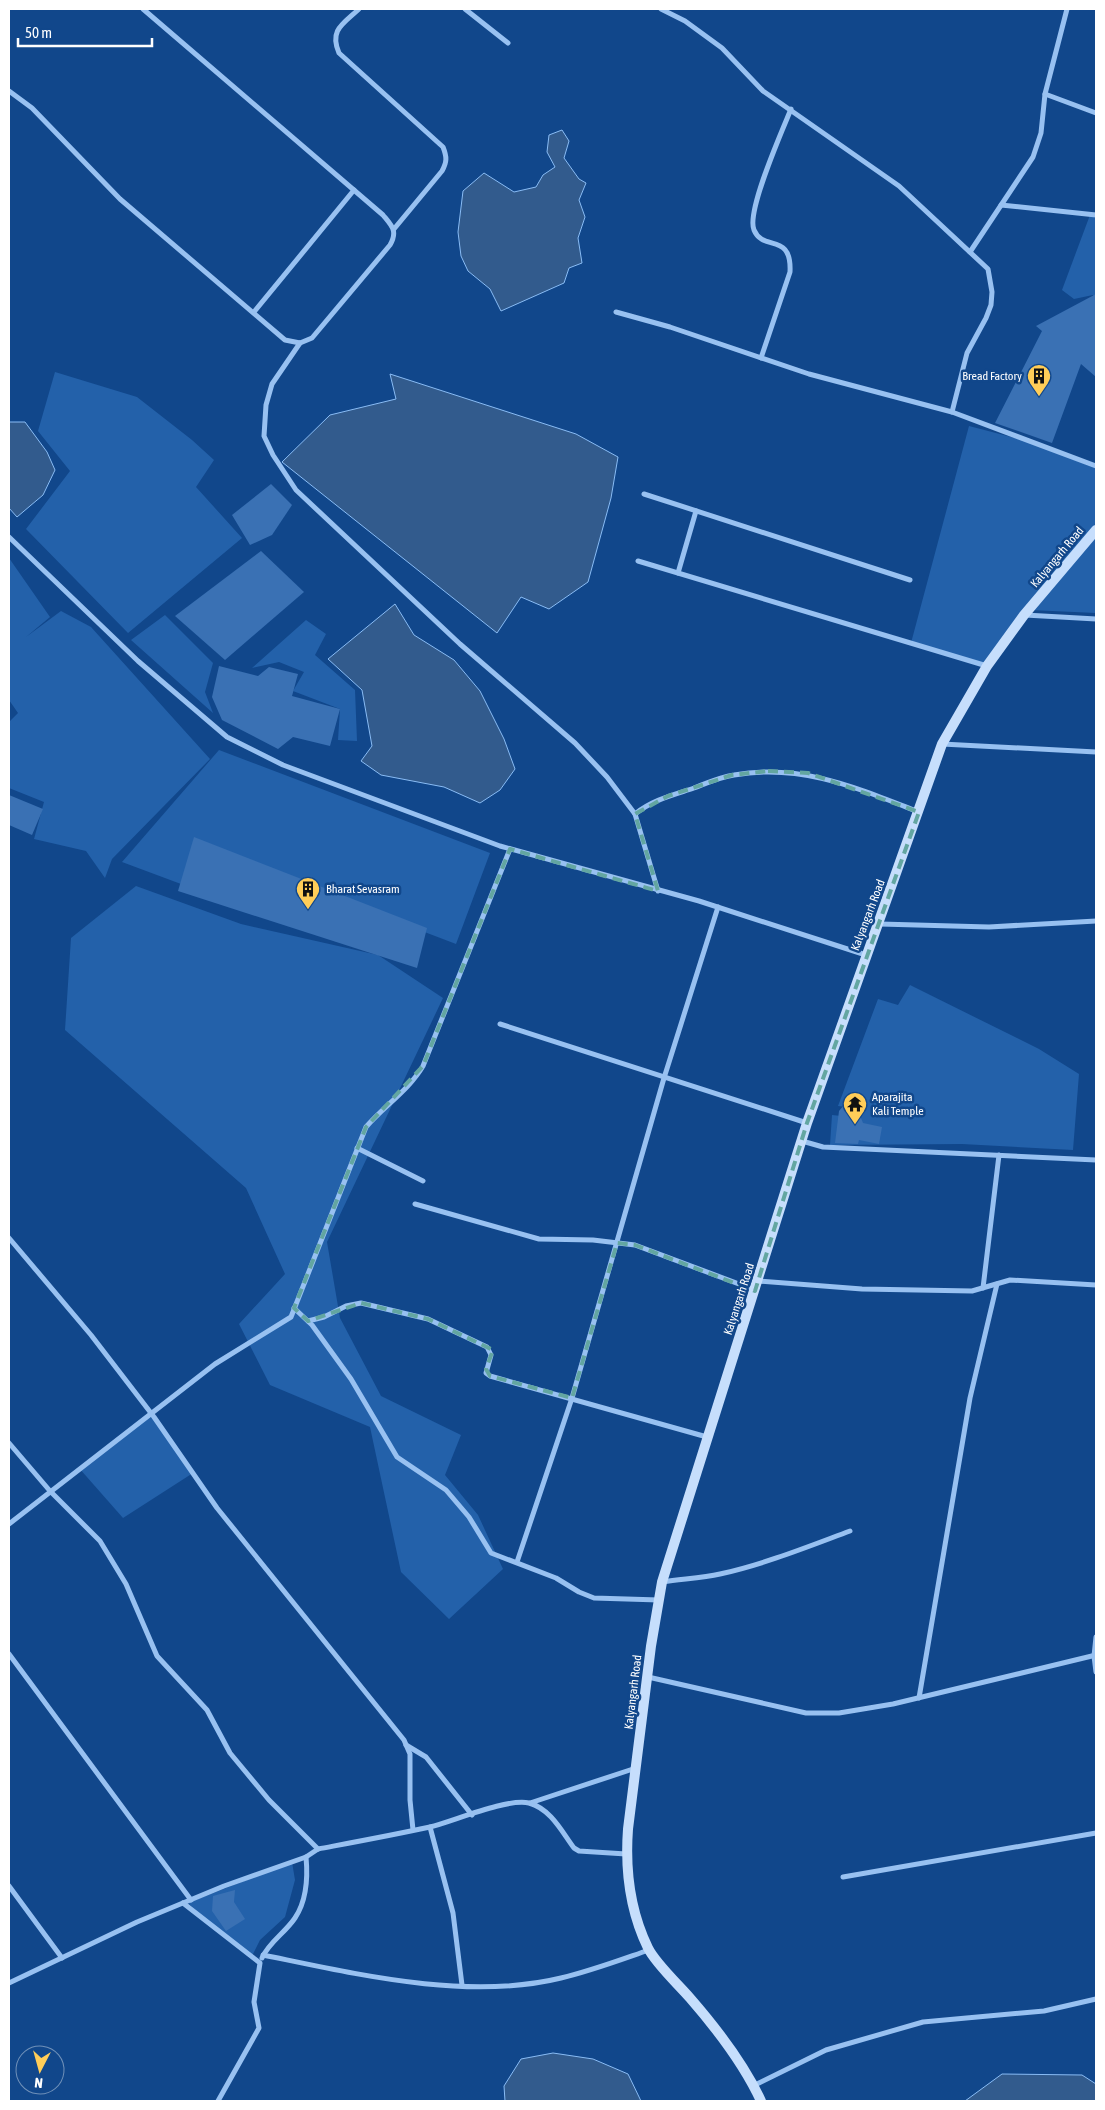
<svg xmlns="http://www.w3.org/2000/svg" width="1105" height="2110" viewBox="0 0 1105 2110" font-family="'Asap Condensed',sans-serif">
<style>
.green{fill:#2361aa}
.water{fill:#325b8d;stroke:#89bcf5}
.building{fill:#3a71b4}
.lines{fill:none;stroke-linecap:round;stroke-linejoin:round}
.minor{stroke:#98c1f1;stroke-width:5}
.secondary{stroke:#c6defc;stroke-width:10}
.marked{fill:none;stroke:#63a6a1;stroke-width:4;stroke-dasharray:10 6;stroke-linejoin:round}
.labels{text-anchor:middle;stroke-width:5;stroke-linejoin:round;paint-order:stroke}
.poi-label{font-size:12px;fill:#fff;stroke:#11478b;text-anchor:start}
.street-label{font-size:12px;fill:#fff;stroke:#11478b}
</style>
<rect width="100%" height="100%" fill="#11478b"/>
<g class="green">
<polygon points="1090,215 1096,218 1096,299 1093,295 1074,299 1062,290"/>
<polygon points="55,372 137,397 192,440 214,460 196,487 242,538 128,633 26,529 70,471 38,431"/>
<polygon points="969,426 1038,444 1096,466 1096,613 1030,610 987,666 911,643"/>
<polygon points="9,558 50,617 26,637 61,611 91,627 210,759 112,859 105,878 86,851 34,839 44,802 9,788 9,722 18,713 9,700"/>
<polygon points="165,615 213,663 205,692 213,713 131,640"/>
<polygon points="306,620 326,634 315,655 355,690 357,741 338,740 340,709 293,691 304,672 279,662 252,668"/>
<polygon points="219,750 490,853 456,944 196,845 181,884 122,862"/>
<polygon points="136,886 241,924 378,955 443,998 327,1242 340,1318 381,1396 461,1435 445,1475 478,1515 503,1569 449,1619 401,1572 370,1427 270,1385 239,1324 285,1274 246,1188 65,1030 71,938"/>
<polygon points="910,985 1039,1049 1079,1074 1073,1150 962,1144 830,1145 832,1115 861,1118 863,1109 838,1106 878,999 898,1005"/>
<polygon points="150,1412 193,1473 123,1518 79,1468"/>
<polygon points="292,1862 295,1880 285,1917 260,1940 251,1958 228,1940 188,1903"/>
</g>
<g class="water">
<polygon points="562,130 569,141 564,158 579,179 586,183 579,200 585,217 578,238 582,263 569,268 564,283 501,311 490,289 468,271 461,256 458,232 463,191 484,173 514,192 536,187 543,175 555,167 547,152 549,135"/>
<polygon points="390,374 576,434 618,457 611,498 588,582 549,609 521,597 497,633 282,462 330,415 396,399"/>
<polygon points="9,422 25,422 47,452 55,470 43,495 17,517 9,508"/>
<polygon points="395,604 414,635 454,660 480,691 504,739 515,769 500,790 480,803 444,787 381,775 361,761 372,746 362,690 328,659"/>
<polygon points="553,2053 593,2059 628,2074 641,2101 505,2101 504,2086 521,2059"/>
<polygon points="1002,2074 1082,2075 1096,2084 1096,2101 965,2101"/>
</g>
<g class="building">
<polygon points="1096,294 1096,377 1081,364 1052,443 995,423 1042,331 1036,326"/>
<polygon points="271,484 292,505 272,535 250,545 232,515"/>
<polygon points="261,551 304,592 225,660 175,616"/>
<polygon points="219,666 258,676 269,667 298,674 292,696 340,709 330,746 293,737 278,749 222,720 212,697"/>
<polygon points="9,795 43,809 32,835 9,825"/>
<polygon points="194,837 427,928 417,968 178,891"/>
<polygon points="844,1105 859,1113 863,1123 882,1127 879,1144 859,1140 858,1144 835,1143 839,1111"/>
<polygon points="235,1890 234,1902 245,1919 226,1931 212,1911 213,1896"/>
</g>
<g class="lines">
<g class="minor">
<path d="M359,9C343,24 329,30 339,53L443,147C447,157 447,162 442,171L394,229"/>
<polyline points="465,9 508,43"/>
<polyline points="661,9 685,21 722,48 763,91 899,186 988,269 992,292 991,305 986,318 967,353 952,412"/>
<path d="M9,91L32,108L120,199L285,340L300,343L312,338L390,245C398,231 392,226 383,215L143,9"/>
<polyline points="1045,94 1096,113"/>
<polyline points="1001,205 1096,215"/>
<polyline points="970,252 1033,157 1041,133 1045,94 1067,9"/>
<polyline points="254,312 354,190"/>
<polyline points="616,312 670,327 809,374 952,412 1096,466"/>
<polyline points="300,343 272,384 266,405 264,436 273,455 296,490 460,644 575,743 607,777 635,814 658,891"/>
<path d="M761,358L790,272C792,232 763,252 754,230C746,212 782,131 791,109"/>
<polyline points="644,494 910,580"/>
<polyline points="9,537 138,661 227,737 283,765 500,846 699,901 866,955"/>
<polyline points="638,561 987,666"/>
<polyline points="678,573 696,511"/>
<polyline points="1025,615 1096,619"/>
<polyline points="942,744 1096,752"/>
<path d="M635,814C652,800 673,795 694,788C707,783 720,777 734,775C801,763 857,788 919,812"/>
<polyline points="880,924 989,927 1096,921"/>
<polyline points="500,1024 807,1123"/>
<polyline points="802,1141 823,1147 1096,1160"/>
<polyline points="357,1148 423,1181"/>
<polyline points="415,1204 539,1239 593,1240 635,1245 755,1290"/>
<polyline points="9,1238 91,1335 154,1417 217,1508 404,1740 410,1754 410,1800 413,1830"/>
<polyline points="758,1281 862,1289 972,1291 1010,1280 1096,1285"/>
<polyline points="983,1288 999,1155"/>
<polyline points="294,1308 312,1325 351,1379 397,1457 446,1490 469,1517 491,1553 556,1578 579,1592 594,1598 659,1600"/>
<polyline points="308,1321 324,1317 346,1306 361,1303 428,1319 487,1347 491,1355 486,1373 490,1376 707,1437"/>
<polyline points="9,1443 50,1491 100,1541 126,1584 157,1656 207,1710 230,1753 269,1800 318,1849"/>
<path d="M9,1524L215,1364L291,1317L366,1127C384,1106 409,1090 423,1066L510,849"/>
<polyline points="517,1562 572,1398 664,1078 718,907"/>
<path d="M663,1582C682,1579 702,1578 720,1574C765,1564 807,1547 850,1531"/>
<polyline points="1096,1637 1094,1656 1096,1672"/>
<polyline points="9,1654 191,1900"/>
<polyline points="648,1677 806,1713 839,1713 893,1704 1096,1655"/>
<polyline points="919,1698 970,1398 997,1284"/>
<polyline points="406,1745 426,1757 472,1815"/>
<polyline points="530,1803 636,1768"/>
<polyline points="430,1827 453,1913 462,1985"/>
<polyline points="843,1877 1096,1833"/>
<polyline points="9,1886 62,1958"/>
<polyline points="183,1903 260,1963 254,2002 259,2028 218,2101"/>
<path d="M263,1955C356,1974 467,2001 561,1978C591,1971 620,1960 649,1950"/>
<path d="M262,1958C269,1942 285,1933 295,1918C307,1900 308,1878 306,1857"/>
<path d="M9,1983L137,1922L224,1886L306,1857L318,1849C355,1842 393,1835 430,1827C454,1821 507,1798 529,1803C551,1809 562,1832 574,1848L579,1851L626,1854"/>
<polyline points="753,2086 826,2050 923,2022 1044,2011 1096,1999"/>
</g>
<path class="secondary" d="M761,2101C744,2064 717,2029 690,1998C678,1984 656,1964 648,1948C630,1911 625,1870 628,1829L651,1646L662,1582L807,1123L942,744L987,666L1024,615L1096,530"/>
</g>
<path class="marked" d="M768,771L808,773L919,812L807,1123L755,1291L635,1245L617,1243L572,1398L490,1376L486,1369L493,1350L428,1319L361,1303L308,1321L294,1308L366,1127L423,1066L510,849L658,891L635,814L668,796L732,775Z"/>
<defs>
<g id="building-pin" transform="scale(1.25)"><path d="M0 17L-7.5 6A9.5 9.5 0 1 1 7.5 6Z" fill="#ffcd58" stroke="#11478b"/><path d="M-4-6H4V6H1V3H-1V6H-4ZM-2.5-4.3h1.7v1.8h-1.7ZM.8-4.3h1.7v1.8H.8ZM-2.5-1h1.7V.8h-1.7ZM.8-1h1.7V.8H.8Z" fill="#111"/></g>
<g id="temple-pin" transform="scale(1.25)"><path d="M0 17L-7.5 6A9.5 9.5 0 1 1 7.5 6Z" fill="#ffcd58" stroke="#11478b"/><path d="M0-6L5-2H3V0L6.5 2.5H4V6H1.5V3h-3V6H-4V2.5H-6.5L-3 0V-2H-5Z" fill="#111"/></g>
</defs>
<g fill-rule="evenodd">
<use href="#building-pin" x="1039" y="376"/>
<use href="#building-pin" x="308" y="889"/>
<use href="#temple-pin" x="855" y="1104"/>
</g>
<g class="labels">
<g class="poi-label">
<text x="1022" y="380" text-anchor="end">Bread Factory</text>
<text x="326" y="893">Bharat Sevasram</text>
<text x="872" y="1101">Aparajita<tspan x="872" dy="14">Kali Temple</tspan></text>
</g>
<g class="street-label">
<text transform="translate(1057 557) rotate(-50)" y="4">Kalyangarh Road</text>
<text transform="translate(868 915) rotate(-69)" y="4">Kalyangarh Road</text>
<text transform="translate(739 1299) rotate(-72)" y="4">Kalyangarh Road</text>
<text transform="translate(633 1692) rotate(-83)" y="4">Kalyangarh Road</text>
</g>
</g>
<rect width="1105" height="2110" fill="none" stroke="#ffffff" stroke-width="20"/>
<g transform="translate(40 2070) rotate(186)"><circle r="24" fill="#11478b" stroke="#7091b9"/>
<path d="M0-4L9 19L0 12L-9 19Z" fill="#ffcd58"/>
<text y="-8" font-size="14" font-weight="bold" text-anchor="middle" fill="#ffffff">N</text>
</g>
<path d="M18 38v8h134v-8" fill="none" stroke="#ffffff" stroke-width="2.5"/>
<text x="25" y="38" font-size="15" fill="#ffffff" stroke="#11478b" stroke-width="4" paint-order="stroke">50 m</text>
</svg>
